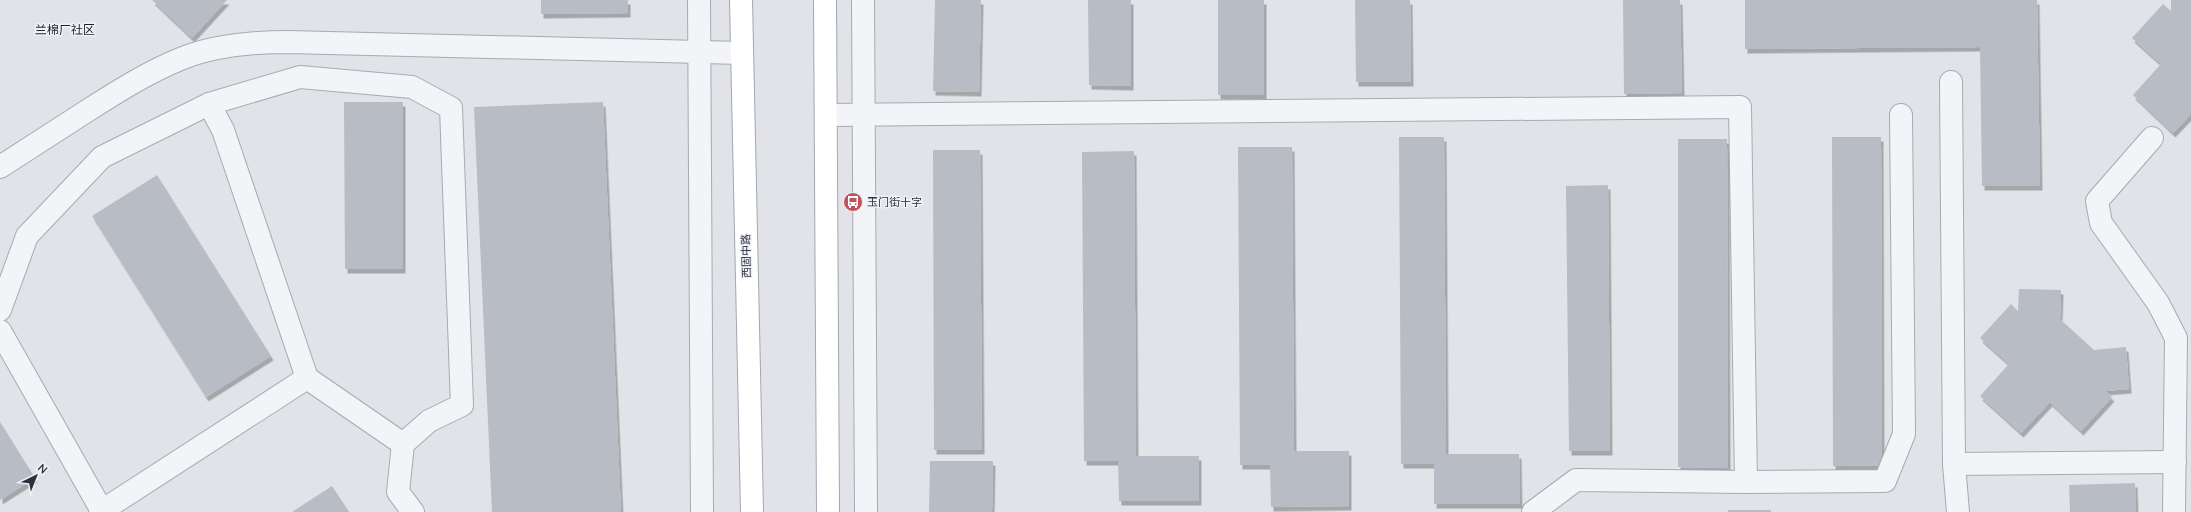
<svg xmlns="http://www.w3.org/2000/svg" width="2191" height="512" viewBox="0 0 2191 512" font-family="'Nunito Sans','Noto Sans SC',sans-serif">
<style>
.building{fill:#b8bcc5;filter:url(#shadow)}
.lines{fill:none;stroke-linecap:round;stroke-linejoin:round}
.minor-casing{stroke:#a7aab2;stroke-width:24}
.major-casing{stroke:#a1a7b3;stroke-width:24}
.minor{stroke:#f3f4f7;stroke-width:22}
.major{stroke:#fff;stroke-width:22}
.labels{text-anchor:middle;stroke-width:3;stroke-linejoin:round;paint-order:stroke}
.poi-label{font-size:11px;fill:#2b303e;stroke:#f0f2f6;text-anchor:start}
.street-label{font-size:11px;fill:#2b303e;stroke:#f0f2f6}
.neighbourhood-label{font-size:12px;fill:#1d212f;stroke:#f0f2f6}
</style>
<defs>
<filter id="shadow"><feDropShadow dx="2.5" dy="4.5" stdDeviation="0" flood-color="#0004"/></filter>
</defs>
<rect width="100%" height="100%" fill="#e1e3e8"/>
<g class="building">
<polygon points="152,0 227,0 192,38"/>
<polygon points="541,0 628,0 628,13 541,14"/>
<polygon points="935,0 981,0 979,92 933,91"/>
<polygon points="1088,0 1131,0 1131,86 1089,85"/>
<rect x="1218" y="0" width="46" height="95"/>
<polygon points="1355,0 1410,0 1411,82 1356,82"/>
<polygon points="1623,0 1680,0 1682,93 1624,94"/>
<polygon points="1745,0 2037,0 2040,186 1982,186 1980,47 1745,49"/>
<polygon points="2171,0 2191,0 2191,114 2173,133 2133,95 2161,64 2132,38 2163,4 2171,11"/>
<polygon points="344,102 403,102 403,269 345,269"/>
<polygon points="603,102 621,512 492,512 474,107"/>
<polygon points="1399,137 1444,137 1446,454 1519,454 1520,504 1434,504 1434,464 1401,464"/>
<polygon points="1832,137 1881,137 1882,466 1833,466"/>
<polygon points="1678,139 1727,139 1728,468 1678,467"/>
<polygon points="1238,147 1292,147 1294,451 1349,451 1349,506 1271,507 1270,465 1240,465"/>
<polygon points="933,150 980,150 982,450 934,450"/>
<polygon points="1134,151 1136,456 1199,456 1199,501 1119,501 1118,461 1084,461 1082,152"/>
<polygon points="157,175 271,356 206,397 92,216"/>
<polygon points="1608,185 1610,451 1569,451 1566,186"/>
<polygon points="2019,289 2061,290 2060,319 2094,350 2126,347 2129,389 2105,391 2112,397 2081,431 2050,402 2021,433 1980,396 2009,364 1980,338 2011,304 2018,311"/>
<polygon points="0,422 35,478 0,500"/>
<polygon points="930,461 993,461 992,512 929,512"/>
<polygon points="2135,483 2136,512 2070,512 2069,485"/>
<polygon points="332,486 349,512 292,512"/>
<rect x="1728" y="510" width="43" height="2"/>
</g>
<g class="lines">
<g class="minor-casing">
<g id="minor">
<polyline points="699,0 702,512"/>
<polyline points="863,0 866,512"/>
<polyline points="1951,82 1954,464 1958,512"/>
<polyline points="209,104 223,130 307,378 403,444"/>
<polyline points="826,115 1740,107 1746,482"/>
<polyline points="2152,138 2097,201 2101,223 2158,303 2176,338 2174,512"/>
<path d="M0,167C30,148 60,128 90,109C120,90 150,71 183,58C216,45 253,42 288,42L742,53"/>
<polyline points="0,310 27,236 102,157 209,104 300,77 412,87 451,108 462,405 429,421 403,444 398,492 413,512"/>
<polyline points="0,331 102,511"/>
<polyline points="1954,464 2175,462"/>
<polyline points="100,512 307,378"/>
<polyline points="1533,512 1576,480 1746,482 1885,481 1904,434 1901,115"/>
</g>
</g>
<g class="major-casing">
<g id="major">
<polyline points="741,0 752,512"/>
<polyline points="825,0 828,512"/>
</g>
</g>
<use href="#minor" class="minor"/>
<use href="#major" class="major"/>
</g>
<defs>
<g id="bus-disc" transform="scale(1)"><circle r="9.5" fill="#c25158" stroke="#f0f2f6"/><path d="M-5-6H5V4H4V6H2V4H-2V6H-4V4H-5ZM-3.5-4V0h7V-4ZM-3.5 1.2v1.5H-2V1.2ZM2 1.2v1.5H3.5V1.2Z" fill="#fff"/></g>
</defs>
<g fill-rule="evenodd">
<use href="#bus-disc" x="853" y="202"/>
</g>
<g class="labels">
<g class="poi-label">
<text x="867" y="206">玉门街十字</text>
</g>
<g class="street-label">
<text transform="translate(746 256) rotate(-91)" y="4">西固中路</text>
</g>
<g class="neighbourhood-label">
<text x="65" y="34">兰棉厂社区</text>
</g>
</g>
<g transform="translate(36 476) rotate(43)" stroke="#f0f2f6" stroke-width="3" paint-order="stroke">
<path d="M0-3L7 15L0 10L-7 15Z" fill="#2b303e"/>
<text y="-6" font-size="11" font-weight="bold" text-anchor="middle" fill="#2b303e">N</text>
</g>
</svg>
